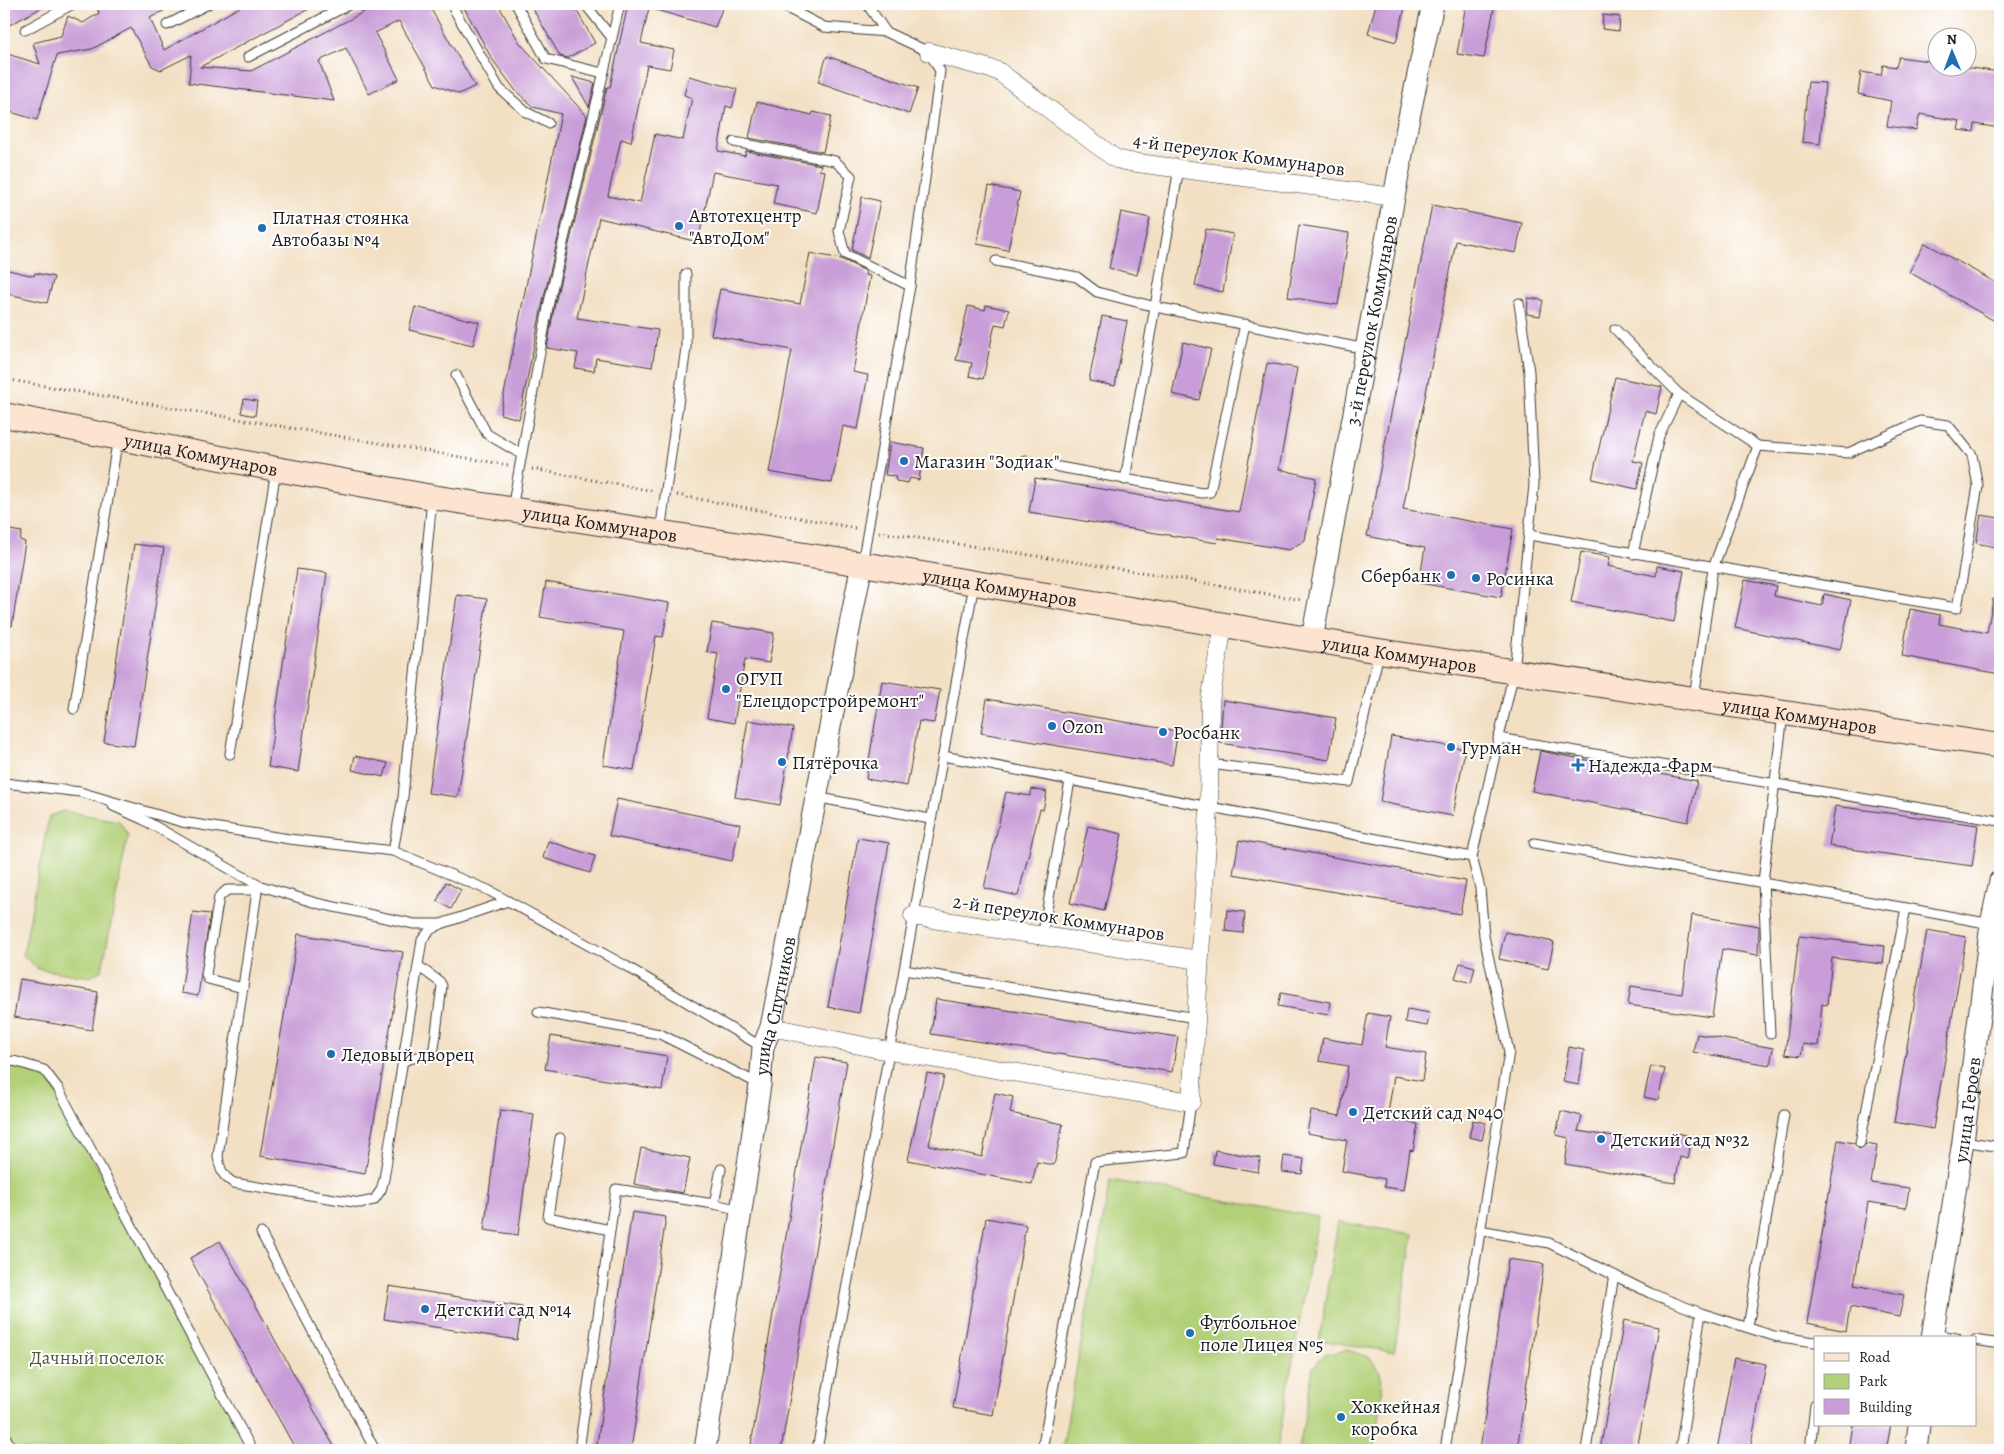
<svg xmlns="http://www.w3.org/2000/svg" width="2004" height="1454" viewBox="0 0 2004 1454" font-family="Alegreya,serif">
<style>
.green{fill:#b2d078;stroke:#67764a}
.building{fill:#c99ed8}
.lines{fill:none;stroke-linecap:round;stroke-linejoin:round}
.service-casing{stroke:#3c3935;stroke-width:11}
.minor-casing{stroke:#3c3935;stroke-width:19}
.tertiary-casing{stroke:#3c3935;stroke-width:23}
.secondary-casing{stroke:#3c3935;stroke-width:26}
.path{stroke:#3c3935;stroke-width:3;stroke-dasharray:1 4;stroke-linecap:butt}
.service{stroke:#fff;stroke-width:9}
.minor{stroke:#fff;stroke-width:18}
.tertiary{stroke:#fff;stroke-width:21}
.secondary{stroke:#fde4d0;stroke-width:24}
.poi-dot{fill:#1f6fb2;stroke:#fff;stroke-width:2}
.labels{text-anchor:middle;stroke-width:4;stroke-linejoin:round;paint-order:stroke}
.street-label{font-size:19px;fill:#1c1c1c;stroke:#fff}
.poi-label{font-size:19px;fill:#1c1c1c;stroke:#fff;text-anchor:start}
.park-label{font-size:19px;fill:#505b3c;stroke:#fff}
</style>
<rect width="100%" height="100%" fill="#fff"/>
<filter id="ink" filterUnits="userSpaceOnUse"><feTurbulence type="fractalNoise" baseFrequency=".02" numOctaves="2"/><feDisplacementMap in="SourceGraphic" scale="10" xChannelSelector="R" yChannelSelector="G"/><feConvolveMatrix kernelMatrix="1 2 1 2 8 2 1 2 1" color-interpolation-filters="sRGB"/></filter>
<filter id="wash" filterUnits="userSpaceOnUse"><feTurbulence type="fractalNoise" baseFrequency=".0096" numOctaves="4" result="noise"/><feDisplacementMap in="SourceGraphic" scale="20" xChannelSelector="R" yChannelSelector="G"/><feGaussianBlur stdDeviation="1.12" result="paint"/><feColorMatrix in="noise" values="0 0 0 0 0 0 0 0 0 0 0 0 0 0 0 0 0 1.4 0 .05"/><feComposite in="paint" operator="in"/></filter>
<g filter="url(#wash)">
<rect width="100%" height="100%" fill="#f3e0c4"/>
<g class="green">
<polygon points="64,811 119,821 128,835 102,970 90,977 38,969 23,955 49,816"/>
<polygon points="4,1063 44,1070 252,1450 4,1450"/>
<polygon points="1110,1180 1318,1217 1277,1450 1062,1450"/>
<polygon points="1338,1222 1413,1234 1394,1352 1319,1340"/>
<path d="M1347,1350C1356,1353 1366,1355 1372,1360C1392,1377 1377,1427 1373,1450H1299L1313,1367L1324,1355Z"/>
</g>
<g id="blocks">
<g class="building">
<polygon points="14,4 48,4 4,28 4,10"/>
<polygon points="96,4 176,4 150,18 164,50 245,4 318,4 200,67 251,71 379,4 428,4 475,86 459,94 435,85 399,21 375,33 399,79 369,94 346,48 319,61 334,101 189,83 191,55 161,70 152,66 131,28 92,49 57,55 37,120 4,110 4,53 40,64 33,43 61,36 68,16 83,23 99,13"/>
<polygon points="462,4 498,4 519,42 587,116 543,301 519,419 500,414 561,114 533,107 516,91 492,59"/>
<polygon points="530,4 573,4 595,43 568,58 560,56"/>
<polygon points="628,4 724,4 715,27 649,8 641,43 674,50 670,69 647,65 631,142 621,139 608,196 640,203 655,134 683,140 692,98 684,95 689,76 737,89 732,108 726,106 718,151 745,156 746,151 821,165 819,170 825,171 817,213 773,204 777,184 713,172 698,242 599,218 577,318 658,330 652,367 596,358 594,371 575,368 578,353 547,348 555,303 607,87 610,87"/>
<polygon points="1376,4 1406,4 1396,42 1368,34"/>
<polygon points="1466,4 1495,4 1484,58 1457,54"/>
<polygon points="1603,15 1620,17 1619,31 1602,29"/>
<polygon points="827,56 918,88 909,114 818,82"/>
<polygon points="1899,57 1936,62 1936,68 1971,68 2000,72 2000,128 1975,124 1974,132 1958,130 1960,121 1920,114 1916,130 1887,126 1891,101 1858,94 1861,72 1881,75 1883,65 1896,67"/>
<polygon points="572,77 595,83 589,107"/>
<polygon points="1808,82 1825,83 1820,144 1802,142"/>
<polygon points="757,102 812,115 813,112 831,116 823,152 749,138"/>
<polygon points="989,186 1020,192 1008,250 977,244"/>
<polygon points="862,197 880,201 868,258 852,250"/>
<polygon points="1432,205 1522,223 1516,253 1456,241 1403,509 1513,529 1501,597 1419,583 1425,548 1367,536"/>
<polygon points="1121,212 1150,218 1137,275 1109,268"/>
<polygon points="1299,225 1349,233 1338,305 1288,297"/>
<polygon points="1206,229 1233,234 1223,292 1195,286"/>
<polygon points="1925,243 2000,285 2000,324 1909,272"/>
<polygon points="810,253 841,259 866,271 865,275 870,276 853,372 868,375 858,429 843,426 832,483 769,472 792,350 711,335 720,289 800,304"/>
<polygon points="4,269 34,276 35,273 54,277 47,303 4,293"/>
<polygon points="1528,298 1543,300 1540,316 1527,314"/>
<polygon points="986,305 1009,310 1005,326 995,324 983,379 969,376 972,363 956,360 968,306 985,310"/>
<polygon points="415,307 479,322 473,345 409,330"/>
<polygon points="1102,316 1127,321 1115,386 1089,381"/>
<polygon points="1183,342 1211,349 1199,400 1172,394"/>
<polygon points="1267,363 1297,368 1279,469 1316,478 1305,540 1289,550 1218,538 1217,543 1029,512 1035,478 1239,512"/>
<polygon points="1615,377 1662,387 1656,414 1645,411 1633,461 1643,463 1637,489 1592,479"/>
<polygon points="244,399 257,401 255,416 241,413"/>
<polygon points="890,442 924,448 919,480 910,478 908,483 896,481 895,476 885,475"/>
<polygon points="1981,515 2000,518 2000,548 1976,543"/>
<polygon points="4,529 22,532 20,540 25,542 12,626 4,625"/>
<polygon points="134,544 164,548 134,746 104,742"/>
<polygon points="1581,552 1610,557 1608,566 1656,576 1657,566 1684,571 1674,622 1571,602"/>
<polygon points="297,569 327,573 298,772 268,767"/>
<polygon points="1745,580 1776,586 1774,596 1822,606 1824,594 1851,600 1840,650 1735,628"/>
<polygon points="546,582 669,603 663,637 656,636 634,770 603,765 624,631 540,617"/>
<polygon points="457,595 487,599 458,797 428,793"/>
<polygon points="1993,599 2000,600 2000,674 1902,656 1910,609 1940,615 1939,624 1987,633"/>
<polygon points="712,623 774,633 769,663 745,659 734,723 707,718 718,654 707,652"/>
<polygon points="882,681 940,690 934,723 919,721 907,786 866,779"/>
<polygon points="987,699 1178,731 1172,765 981,733"/>
<polygon points="1223,700 1336,718 1329,760 1220,743"/>
<polygon points="748,720 793,728 780,805 735,797"/>
<polygon points="1391,736 1465,749 1453,816 1380,802"/>
<polygon points="1540,751 1697,781 1688,822 1532,791"/>
<polygon points="355,756 388,763 384,777 352,770"/>
<polygon points="1032,789 1047,792 1043,810 1040,809 1018,896 984,888 1006,792 1030,796"/>
<polygon points="617,799 740,824 732,861 609,836"/>
<polygon points="1835,806 1978,825 1972,866 1829,846"/>
<polygon points="1088,826 1122,834 1104,911 1070,903"/>
<polygon points="858,838 889,843 859,1013 828,1007"/>
<polygon points="1239,840 1466,881 1460,914 1233,874"/>
<polygon points="548,841 595,856 590,873 543,858"/>
<polygon points="446,882 461,890 451,909 437,901"/>
<polygon points="1227,910 1245,912 1243,933 1225,931"/>
<polygon points="193,912 210,914 198,996 181,993"/>
<polygon points="1692,915 1759,926 1758,955 1722,949 1712,1017 1628,1005 1631,986 1682,994"/>
<polygon points="1927,930 1966,937 1933,1129 1894,1122"/>
<polygon points="1505,932 1554,942 1548,969 1499,959"/>
<polygon points="298,934 403,952 365,1174 260,1156"/>
<polygon points="1799,936 1885,946 1883,964 1832,958 1827,1005 1822,1004 1818,1046 1803,1044 1801,1056 1785,1054"/>
<polygon points="1460,963 1475,967 1471,983 1455,978"/>
<polygon points="20,979 98,992 92,1030 14,1017"/>
<polygon points="1281,993 1330,1002 1328,1015 1278,1006"/>
<polygon points="936,999 1178,1037 1172,1072 931,1034"/>
<polygon points="1407,1009 1430,1013 1427,1026 1405,1022"/>
<polygon points="1368,1013 1390,1017 1385,1047 1426,1054 1422,1081 1394,1076 1387,1119 1418,1124 1413,1151 1410,1150 1404,1190 1384,1187 1385,1179 1342,1171 1347,1140 1307,1133 1311,1111 1340,1116 1348,1066 1319,1061 1323,1038 1362,1045"/>
<polygon points="1697,1034 1773,1048 1770,1065 1693,1052"/>
<polygon points="551,1036 667,1056 662,1090 545,1069"/>
<polygon points="1569,1047 1584,1050 1579,1085 1563,1082"/>
<polygon points="816,1057 847,1062 781,1450 751,1445"/>
<polygon points="1651,1066 1665,1069 1658,1100 1644,1097"/>
<polygon points="927,1073 944,1076 929,1145 982,1157 995,1093 1013,1097 1010,1113 1063,1124 1054,1165 1037,1162 1032,1184 908,1160"/>
<polygon points="500,1110 534,1114 518,1235 484,1230"/>
<polygon points="1561,1111 1582,1116 1578,1131 1669,1146 1671,1132 1692,1136 1688,1159 1680,1157 1675,1183 1565,1164 1569,1138 1556,1135"/>
<polygon points="1473,1120 1486,1123 1482,1140 1469,1137"/>
<polygon points="1838,1140 1854,1143 1859,1149 1866,1144 1877,1146 1871,1183 1909,1188 1906,1208 1868,1202 1854,1285 1904,1295 1899,1317 1850,1307 1846,1331 1807,1323"/>
<polygon points="641,1148 690,1158 683,1193 634,1184"/>
<polygon points="1215,1150 1260,1158 1258,1172 1213,1164"/>
<polygon points="1284,1156 1304,1159 1302,1174 1282,1172"/>
<polygon points="632,1212 666,1217 631,1450 596,1450"/>
<polygon points="986,1218 1026,1225 993,1415 953,1408"/>
<polygon points="220,1241 336,1450 296,1450 190,1258"/>
<polygon points="1508,1259 1544,1264 1517,1450 1480,1450"/>
<polygon points="389,1286 522,1307 517,1340 384,1319"/>
<polygon points="1624,1320 1659,1327 1637,1450 1600,1450"/>
<polygon points="1734,1358 1766,1364 1750,1450 1717,1450"/>
<polygon points="1853,1425 1891,1425 1886,1450 1849,1450"/>
</g>
</g>
</g>
<g filter="url(#ink)">
<use href="#blocks" fill-opacity="0" stroke="#3c3935" stroke-width="1"/>
<g class="lines">
<g class="service-casing">
<g id="service">
<polyline points="451,4 499,88 526,112 548,123"/>
<polyline points="516,4 546,59 603,73"/>
<polyline points="585,4 612,38"/>
<polyline points="779,4 824,27 886,32"/>
<polyline points="167,25 208,4"/>
<polyline points="25,30 73,4"/>
<polyline points="248,57 350,4"/>
<polyline points="734,142 835,161 851,176 839,231 845,254 910,286"/>
<polyline points="996,261 1077,277 1097,292 1156,307 1366,349"/>
<polyline points="456,375 487,434 521,454"/>
<polyline points="1026,461 1202,493 1210,492 1245,324"/>
<polyline points="1125,480 1179,168"/>
<polyline points="512,509 549,302 620,4"/>
<polyline points="660,532 686,348 686,274"/>
<polyline points="1529,535 1957,608 1978,486 1972,455 1948,425 1920,421 1848,453 1758,446 1679,394 1615,329"/>
<polyline points="1633,554 1659,436 1679,394"/>
<polyline points="862,564 910,286 940,71 929,52 886,32 867,4"/>
<polyline points="1694,698 1713,568 1758,446"/>
<polyline points="74,709 118,437"/>
<polyline points="1498,738 2000,821"/>
<polyline points="230,754 276,470"/>
<polyline points="943,756 1472,857"/>
<polyline points="1210,764 1349,782 1379,653"/>
<polyline points="4,783 80,792 182,822 289,839 393,851 488,890 626,966 762,1047"/>
<polyline points="815,797 930,819"/>
<polyline points="113,806 144,820 258,885 316,903 414,924 441,924 508,901"/>
<polyline points="1534,843 1906,908"/>
<polyline points="393,851 403,797 432,499"/>
<path d="M258,885L218,1156C220,1170 222,1176 234,1183L360,1203L374,1200L381,1190L384,1179L422,940L430,930L441,924"/>
<polyline points="1042,937 1070,781"/>
<polyline points="904,970 1196,1018"/>
<polyline points="243,988 208,979 206,974 219,897 227,890 257,890"/>
<polyline points="538,1012 660,1034 759,1084"/>
<polyline points="1770,1034 1763,882 1783,714"/>
<polyline points="403,1061 431,1053 434,1048 442,986 440,982 418,966"/>
<polyline points="4,1063 14,1061 44,1070 58,1088 252,1450"/>
<polyline points="560,1138 548,1217 610,1230"/>
<polyline points="1964,1141 2000,1147"/>
<polyline points="1860,1143 1906,908 1991,924"/>
<polyline points="714,1204 721,1169"/>
<polyline points="1480,1230 1549,1243 1650,1293 1701,1313 1774,1336 1815,1342"/>
<polyline points="261,1233 375,1450"/>
<polyline points="1748,1327 1784,1115"/>
<polyline points="1932,1334 1956,1338"/>
<polyline points="1975,1340 2000,1344"/>
<polyline points="4,1434 12,1450"/>
<polyline points="579,1450 616,1189 714,1204 741,1210"/>
<polyline points="817,1450 974,584"/>
<polyline points="1042,1450 1095,1162 1184,1153 1191,1102"/>
<polyline points="1445,1450 1509,1052 1484,936 1480,888 1472,857 1514,671 1534,485 1529,372 1519,303"/>
<polyline points="1586,1450 1614,1275"/>
<polyline points="1680,1450 1701,1313"/>
<polyline points="1810,1450 1815,1405"/>
</g>
</g>
<g class="minor-casing">
<g id="minor">
<polyline points="929,52 998,71 1116,159 1130,162 1394,197"/>
<polyline points="913,916 1199,960"/>
<polyline points="771,1027 889,1051 1191,1102 1209,808 1210,701 1223,626"/>
</g>
</g>
<g class="tertiary-casing">
<g id="tertiary">
<path id="s1" d="M1312,639L1408,122L1433,4"/>
<path id="s2" d="M1932,1338L1963,1141L1991,924L2000,881"/>
<path id="s3" d="M705,1450L760,1085L763,1047L771,1027L862,564"/>
<polyline points="1916,1450 1919,1425"/>
</g>
</g>
<g class="secondary-casing">
<g id="secondary">
<path id="s4" d="M4,415L276,469L432,497L862,564L1379,651L2000,746"/>
</g>
</g>
<g class="path">
<polyline points="4,379 508,465"/>
<polyline points="532,469 654,491"/>
<polyline points="677,495 855,528"/>
<polyline points="879,532 1154,574 1302,600"/>
</g>
<use href="#service" class="service"/>
<use href="#minor" class="minor"/>
<use href="#tertiary" class="tertiary"/>
<use href="#secondary" class="secondary"/>
</g>
</g>
<g class="poi-dot">
<circle cx="679" cy="226" r="5"/>
<circle cx="262" cy="228" r="5"/>
<circle cx="904" cy="461" r="5"/>
<circle cx="1451" cy="575" r="5"/>
<circle cx="1476" cy="578" r="5"/>
<circle cx="726" cy="689" r="5"/>
<circle cx="1052" cy="726" r="5"/>
<circle cx="1163" cy="732" r="5"/>
<circle cx="1451" cy="747" r="5"/>
<circle cx="782" cy="762" r="5"/>
<path d="M1575.5 757.5h5v5h5v5h-5v5h-5v-5h-5v-5h5z"/>
<circle cx="331" cy="1054" r="5"/>
<circle cx="1353" cy="1112" r="5"/>
<circle cx="1601" cy="1139" r="5"/>
<circle cx="425" cy="1309" r="5"/>
<circle cx="1190" cy="1333" r="5"/>
<circle cx="1341" cy="1417" r="5"/>
</g>
<g class="labels">
<g class="street-label">
<text transform="translate(1239 154) rotate(8)" y="7">4-й переулок Коммунаров</text>
<text dy="7" stroke="none"><textPath href="#s1" startOffset="324">3-й переулок Коммунаров</textPath></text>
<text dy="7" stroke="none"><textPath href="#s4" startOffset="201">улица Коммунаров</textPath></text>
<text dy="7" stroke="none"><textPath href="#s4" startOffset="606">улица Коммунаров</textPath></text>
<text dy="7" stroke="none"><textPath href="#s4" startOffset="1011">улица Коммунаров</textPath></text>
<text dy="7" stroke="none"><textPath href="#s4" startOffset="1416">улица Коммунаров</textPath></text>
<text dy="7" stroke="none"><textPath href="#s4" startOffset="1821">улица Коммунаров</textPath></text>
<text transform="translate(1059 917) rotate(9)" y="7">2-й переулок Коммунаров</text>
<text dy="7" stroke="none"><textPath href="#s3" startOffset="450">улица Спутников</textPath></text>
<text dy="7" stroke="none"><textPath href="#s2" startOffset="231">улица Героев</textPath></text>
</g>
<g class="poi-label">
<text x="689" y="222">Автотехцентр<tspan x="689" dy="22">"АвтоДом"</tspan></text>
<text x="272" y="224">Платная стоянка<tspan x="272" dy="22">Автобазы №4</tspan></text>
<text x="914" y="468">Магазин "Зодиак"</text>
<text x="1441" y="582" text-anchor="end">Сбербанк</text>
<text x="1486" y="585">Росинка</text>
<text x="736" y="685">ОГУП<tspan x="736" dy="22">"Елецдорстройремонт"</tspan></text>
<text x="1062" y="733">Ozon</text>
<text x="1173" y="739">Росбанк</text>
<text x="1461" y="754">Гурман</text>
<text x="792" y="769">Пятёрочка</text>
<text x="1588" y="772">Надежда-Фарм</text>
<text x="341" y="1061">Ледовый дворец</text>
<text x="1363" y="1119">Детский сад №40</text>
<text x="1611" y="1146">Детский сад №32</text>
<text x="435" y="1316">Детский сад №14</text>
<text x="1200" y="1329">Футбольное<tspan x="1200" dy="22">поле Лицея №5</tspan></text>
<text x="1351" y="1413">Хоккейная<tspan x="1351" dy="22">коробка</tspan></text>
</g>
<g class="park-label">
<text x="97" y="1364">Дачный поселок</text>
</g>
</g>
<rect width="2004" height="1454" fill="none" stroke="#fff" stroke-width="20"/>
<rect x="1814" y="1336" width="162" height="90" fill="#ffffff" stroke="#a4a4a4"/>
<rect x="1824" y="1353" width="25" height="8" fill="#fde4d0" stroke="#a4a4a4"/>
<text x="1859" y="1362" font-size="15" fill="#1c1c1c">Road</text>
<rect x="1824" y="1374" width="25" height="15" fill="#b2d078" stroke="#a4a4a4"/>
<text x="1859" y="1386" font-size="15" fill="#1c1c1c">Park</text>
<rect x="1824" y="1399" width="25" height="15" fill="#c99ed8" stroke="#a4a4a4"/>
<text x="1859" y="1412" font-size="15" fill="#1c1c1c">Building</text>
<g transform="translate(1952 52) rotate(359)"><circle r="24" fill="#ffffff" stroke="#a4a4a4"/>
<path d="M0-4L9 19L0 12L-9 19Z" fill="#1f6fb2"/>
<text y="-8" font-size="14" font-weight="bold" text-anchor="middle" fill="#1c1c1c">N</text>
</g>
</svg>
